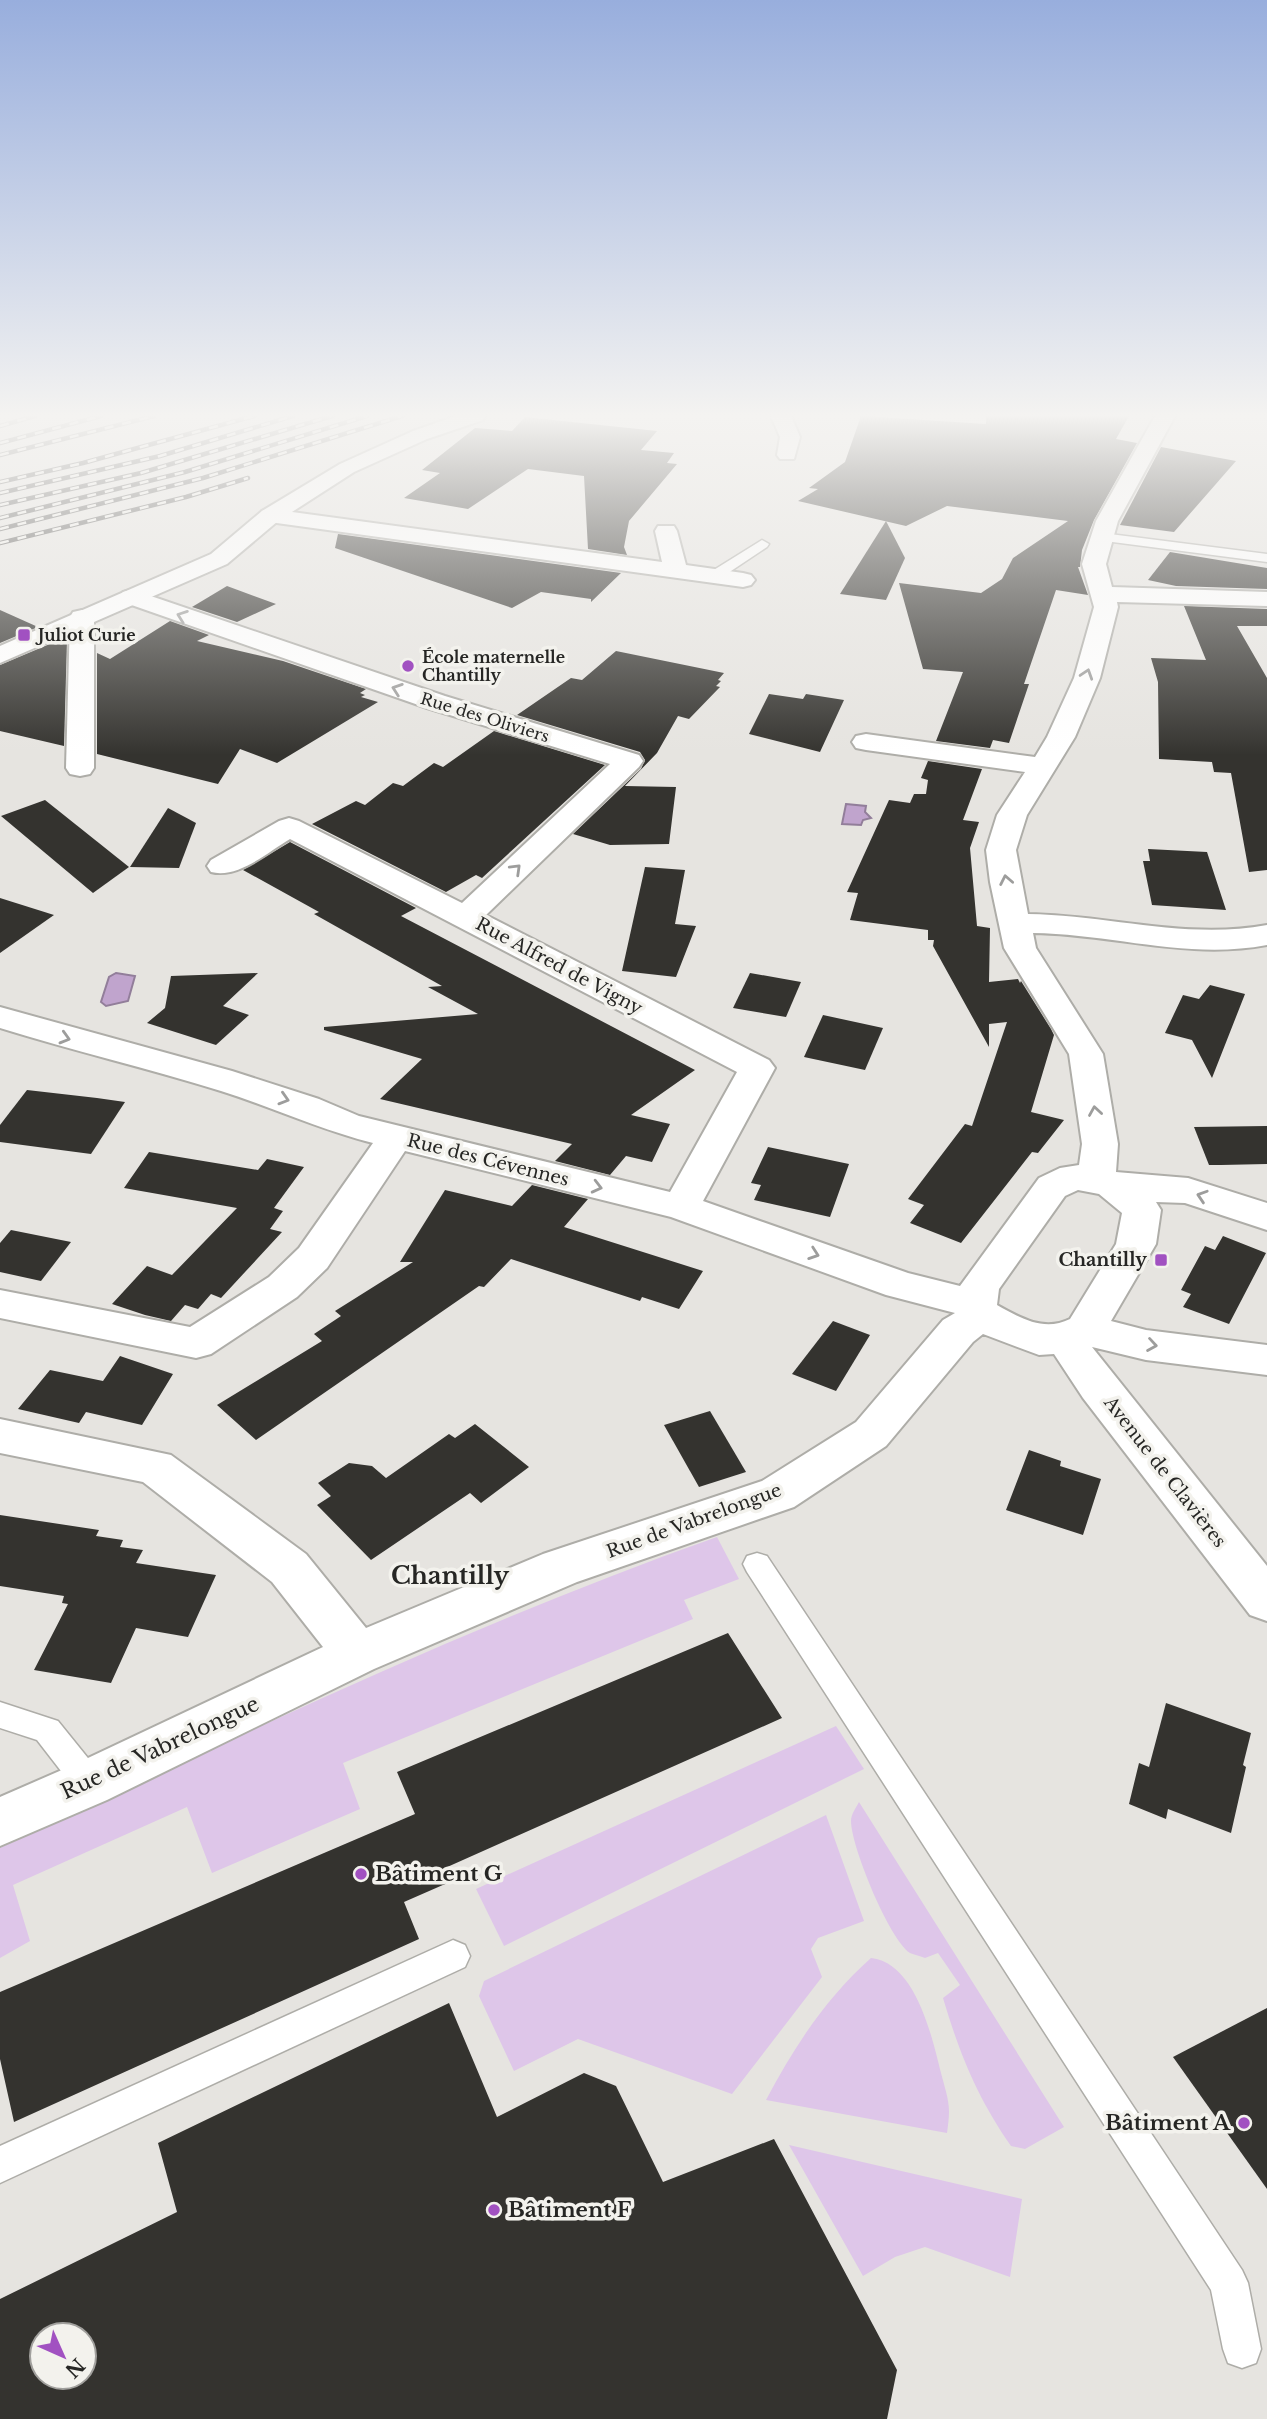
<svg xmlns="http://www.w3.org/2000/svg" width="1267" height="2419" viewBox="0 0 1267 2419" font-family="'Libre Baskerville',serif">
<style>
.green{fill:#dec6e9}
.water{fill:#c0a4cd;stroke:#927e9a;stroke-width:2}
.building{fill:#34332f;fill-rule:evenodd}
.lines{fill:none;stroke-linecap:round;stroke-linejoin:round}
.lane-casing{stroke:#aeada8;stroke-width:3}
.street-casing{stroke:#aeada8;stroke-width:4}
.secondary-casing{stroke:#aeada8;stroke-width:4}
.lane{fill:#fff;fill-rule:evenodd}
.street{fill:#fff;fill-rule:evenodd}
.secondary{fill:#fff;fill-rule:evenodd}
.rail-casing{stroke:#5a5957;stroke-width:4.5}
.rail{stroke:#f3f2ed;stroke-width:2.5;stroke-dasharray:9;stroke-linecap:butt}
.oneway{stroke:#9d9d9c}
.poi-dot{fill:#a151c1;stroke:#f3f2ed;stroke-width:2.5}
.labels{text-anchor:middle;stroke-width:7;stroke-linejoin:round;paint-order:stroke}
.far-poi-label{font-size:16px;font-weight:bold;fill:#262624;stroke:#f3f2ed;text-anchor:start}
.far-street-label{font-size:16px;fill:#262624;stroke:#f3f2ed}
.street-label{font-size:18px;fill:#262624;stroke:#f3f2ed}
.poi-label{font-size:18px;font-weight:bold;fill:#262624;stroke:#f3f2ed;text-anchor:end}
.near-street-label{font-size:21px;fill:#262624;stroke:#f3f2ed}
.near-poi-label{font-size:21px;font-weight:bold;fill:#262624;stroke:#f3f2ed;text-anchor:start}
.near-quarter-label{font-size:24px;font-weight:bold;fill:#262624;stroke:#f3f2ed}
</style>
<rect width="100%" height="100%" fill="#e6e4e0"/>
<g class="green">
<path d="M717,1537L739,1579L684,1600L693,1619L343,1763L360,1809L212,1873L187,1807L13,1885L30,1941L0,1958V1848C236,1737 471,1624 717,1537Z"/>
<polygon points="836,1726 864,1769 504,1946 476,1889"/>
<path d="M859,1802L1064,2127L1025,2149L1011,2146C977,2097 960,2055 943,1998L960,1985L938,1953L925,1958C921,1956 914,1955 910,1953C889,1939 851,1846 851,1821C851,1814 856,1808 859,1802Z"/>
<polygon points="826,1815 864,1921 818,1938 811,1949 822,1977 732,2094 578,2039 514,2071 479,1996 484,1981"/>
<path d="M871,1958C916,1963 932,2037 941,2073C944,2085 949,2099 949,2111C949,2118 948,2126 947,2133L766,2100C794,2047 826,1998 871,1958Z"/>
<polygon points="789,2145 1022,2199 1010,2277 925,2247 895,2257 863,2276"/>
</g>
<g class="water">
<polygon points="846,804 866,806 865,812 871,818 863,820 861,825 842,824"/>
<polygon points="116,973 135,976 128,1001 106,1006 101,1002 109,977"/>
</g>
<g class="building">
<polygon points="861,416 986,424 986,416 1129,416 1116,439 1137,443 1094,520 1082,550 1080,567 1078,567 1088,595 1056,590 1024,684 1029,684 1009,743 993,740 990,748 936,741 963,672 923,669 899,583 981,593 1002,579 1013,558 1068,521 947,506 906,526 798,501 818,489 809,488 845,462"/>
<polygon points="525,417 657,431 641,450 674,453 667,463 677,464 629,521 624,547 627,555 588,549 584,476 528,469 468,509 404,498 440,473 422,470 475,428 512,431"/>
<polygon points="1161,447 1236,461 1174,532 1120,525"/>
<polygon points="886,521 905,558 886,600 840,594"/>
<polygon points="338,534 621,573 591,602 591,599 541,592 512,608 335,548"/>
<polygon points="1170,552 1267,568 1267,589 1176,586 1148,580"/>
<polygon points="227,586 276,604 237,622 192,607"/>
<polygon points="1184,606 1267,609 1267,626 1237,626 1267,678 1267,870 1249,872 1231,773 1214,772 1212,762 1159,759 1158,682 1151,658 1206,660"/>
<polygon points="0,610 38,627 0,643"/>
<polygon points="170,621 209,635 197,641 283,661 366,689 360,693 365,695 361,697 378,702 277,763 240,749 218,784 97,754 97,653 110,659"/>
<polygon points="64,638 67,640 64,746 0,731 0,665"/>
<polygon points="616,651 724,673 718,680 721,681 716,686 720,687 689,719 678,716 657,753 625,786 676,787 669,844 610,845 573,834 641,769 645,760 640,752 517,715 571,678 582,680"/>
<polygon points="769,694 803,699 806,694 844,700 820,752 749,734"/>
<polygon points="494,731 605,765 482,878 476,875 446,892 312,824 356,801 365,805 393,783 403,786 434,763 443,767"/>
<polygon points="928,761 982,769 963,820 979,822 970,848 977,926 990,928 989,982 1018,979 1020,983 1021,981 1051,1029 1054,1035 1031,1112 1064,1120 1038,1153 1032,1152 961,1243 910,1223 924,1205 908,1199 965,1124 972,1126 1007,1022 989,1024 989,1047 933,946 934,940 928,940 928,930 850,920 858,893 847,892 889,800 910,803 914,794 926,794 928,780 921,778"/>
<polygon points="45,800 129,867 93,893 1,816"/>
<polygon points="168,808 196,823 179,868 130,867"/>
<polygon points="290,842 416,908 401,916 695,1070 631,1115 670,1124 652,1162 626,1156 610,1175 555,1161 572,1144 380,1099 422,1059 324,1030 324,1027 478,1014 428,987 442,986 314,914 319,912 243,870"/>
<polygon points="1148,849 1207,852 1226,910 1152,905 1143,861 1150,861"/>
<polygon points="645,867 685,870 675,924 696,926 676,977 622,971"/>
<polygon points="0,898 54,915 0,953"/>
<polygon points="258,973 223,1006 249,1015 216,1045 147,1023 165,1008 171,976"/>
<polygon points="750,973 801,982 786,1017 733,1008"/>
<polygon points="1210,985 1245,994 1212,1078 1192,1040 1165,1033 1183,995 1199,999"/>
<polygon points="823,1015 883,1028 865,1070 804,1057"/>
<polygon points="27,1090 97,1098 125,1102 91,1154 0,1142 0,1125"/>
<polygon points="1267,1126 1267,1164 1221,1165 1209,1165 1194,1127"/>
<polygon points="768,1147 849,1164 830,1217 754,1200 761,1185 751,1183"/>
<polygon points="149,1152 258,1170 267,1159 304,1167 274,1208 283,1211 270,1229 282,1232 221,1298 211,1294 198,1309 185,1305 171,1321 145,1315 112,1304 147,1266 172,1275 237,1208 124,1188"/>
<polygon points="532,1185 588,1199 564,1227 703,1271 679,1309 642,1297 640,1301 511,1259 484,1287 479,1286 256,1440 217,1405 322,1341 314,1334 341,1316 335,1311 413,1262 400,1262 445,1190 512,1206"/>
<polygon points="11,1230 71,1242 41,1281 0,1272 0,1243"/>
<polygon points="1223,1236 1266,1253 1229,1324 1183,1307 1191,1294 1181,1290 1205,1246 1215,1250"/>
<polygon points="833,1321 870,1335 836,1391 792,1374"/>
<polygon points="120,1356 173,1374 142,1425 86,1412 79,1423 18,1409 50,1370 103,1381"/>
<polygon points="710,1411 746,1472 699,1487 664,1425"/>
<polygon points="475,1424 529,1467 481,1503 470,1493 371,1560 317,1505 331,1496 318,1483 349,1463 372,1466 386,1478 449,1434 455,1438"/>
<polygon points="1029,1450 1061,1461 1060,1466 1101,1479 1083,1535 1006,1510"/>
<polygon points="0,1515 99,1530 96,1536 123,1540 120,1547 143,1550 136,1563 216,1575 188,1637 136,1628 111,1683 34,1670 68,1604 62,1603 64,1596 0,1586"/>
<polygon points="728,1633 782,1718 445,1868 452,1881 404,1902 419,1939 14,2122 0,2059 0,1992 415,1814 397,1772"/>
<polygon points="1166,1703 1251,1733 1243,1765 1246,1767 1231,1833 1168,1809 1166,1819 1129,1804 1139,1763 1149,1767"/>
<path d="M449,2003L497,2117L584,2073L616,2086L663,2182L774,2139L897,2370L887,2419H0V2299L177,2212L158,2143ZM42,2335H84V2377H42Z"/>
<polygon points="1267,2008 1267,2189 1173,2057"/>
</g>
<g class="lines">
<g class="lane-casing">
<g id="lane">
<polygon points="1102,533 1267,554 1267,562 1097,540 1097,534"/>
<polygon points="762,540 769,544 767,547 719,579 709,579 709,573"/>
<polygon points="757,1553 767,1556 1242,2270 1248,2283 1261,2349 1256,2363 1242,2368 1228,2363 1223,2349 1211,2290 747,1572 743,1564 747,1556"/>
<polygon points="0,1702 58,1721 100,1773 104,1783 100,1793 89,1797 78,1793 37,1740 0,1728"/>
<polygon points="453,1940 465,1945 470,1956 465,1967 0,2183 0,2146"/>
</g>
</g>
<g class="street-casing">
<g id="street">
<polygon points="771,416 791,416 800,437 794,459 780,459 777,455 780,437"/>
<path d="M1155,416H1175L1118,521L1106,564L1112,587L1267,592V606L1117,602L1118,607L1100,678L1075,737L1027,815L1016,850L1028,914C1109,915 1186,940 1267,925V945C1188,960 1112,934 1033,933L1036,948L1103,1054L1118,1144L1116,1172L1188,1178L1267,1203V1230L1185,1203L1156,1202L1161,1210L1156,1244L1111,1321L1146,1330L1267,1345V1375L1146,1360L1092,1347L1267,1566V1621L1250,1615L1083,1398L1054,1354L1039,1355L983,1334L973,1342L886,1446L794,1507L577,1582L374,1669L107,1800L0,1846V1797L71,1766L323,1647L272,1582L143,1482L0,1453V1419L171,1455L306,1554L366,1628L543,1554L762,1481L856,1422L943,1320L955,1313L886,1295L671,1217L405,1151L327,1268L297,1297L211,1354L196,1358L0,1318V1290L190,1327L269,1277L299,1248L373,1143C321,1130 272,1107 221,1091C148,1068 73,1051 0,1028V1007L232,1071L319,1099L359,1116L670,1192L737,1072L290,839C268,852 238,879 211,872L207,866L211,860L279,821L289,818L299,821L462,903L610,764L427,708L123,602L119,597L123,592L131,590L139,592L445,696L639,755L643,761L639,767L486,915L769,1060L775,1068L703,1201L908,1273L960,1286L1039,1178L1060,1168L1079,1165L1082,1144L1069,1054L1004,948L990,882L986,850L997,815L1025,772L866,750L856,748L852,742L856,736L866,734L1035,757L1047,737L1074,678L1094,607L1082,564L1096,521ZM1078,1190L1099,1194L1122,1213L1116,1244L1070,1319C1044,1332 1020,1318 997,1305L999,1289L1065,1196Z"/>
<polygon points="270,509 662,562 655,531 658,526 674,526 677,531 686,565 743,573 751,575 755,580 751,585 743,587 262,521 259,516 262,511"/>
<polygon points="82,610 91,612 94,617 94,768 90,774 80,776 70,774 66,768 70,617 73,612"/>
</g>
</g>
<g class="secondary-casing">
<polygon id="secondary" points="456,416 486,416 483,420 427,439 354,472 278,521 227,564 0,663 0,646 211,554 262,511 340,464 413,431"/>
</g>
<use href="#lane" class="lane"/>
<use href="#street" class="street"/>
<use href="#secondary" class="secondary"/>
<g class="rail-casing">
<g id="rail">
<polyline points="0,426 35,416"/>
<polyline points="0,443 101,416"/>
<polyline points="0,455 154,416"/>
<polyline points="0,482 83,463 254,416"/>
<polyline points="0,493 160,456 293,416"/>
<polyline points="0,505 141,473 332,416"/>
<polyline points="0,518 185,472 367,416"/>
<polyline points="0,529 203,478 402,416"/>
<polyline points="0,543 186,497 248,478"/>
</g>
</g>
<use href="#rail" class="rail"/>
</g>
<defs><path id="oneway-chevron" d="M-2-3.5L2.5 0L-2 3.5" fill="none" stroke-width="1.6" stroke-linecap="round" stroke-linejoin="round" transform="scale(1.75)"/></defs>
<g class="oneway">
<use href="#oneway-chevron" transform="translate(182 616) rotate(-160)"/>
<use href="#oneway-chevron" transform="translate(1087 674) rotate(-72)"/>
<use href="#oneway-chevron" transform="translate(397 689) rotate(-161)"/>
<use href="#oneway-chevron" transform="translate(516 869) rotate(-44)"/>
<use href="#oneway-chevron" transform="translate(1006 880) rotate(-101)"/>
<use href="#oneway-chevron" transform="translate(65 1038) rotate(16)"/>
<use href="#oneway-chevron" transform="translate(284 1099) rotate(17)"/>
<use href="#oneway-chevron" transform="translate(1095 1111) rotate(-99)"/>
<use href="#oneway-chevron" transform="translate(597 1187) rotate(14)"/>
<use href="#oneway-chevron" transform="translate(1202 1196) rotate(-162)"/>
<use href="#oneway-chevron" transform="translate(814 1254) rotate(19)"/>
<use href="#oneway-chevron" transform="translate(1152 1345) rotate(9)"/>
</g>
<linearGradient id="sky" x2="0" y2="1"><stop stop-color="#98aedd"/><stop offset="0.55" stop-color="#f4f3f1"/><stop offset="1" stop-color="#f4f3f1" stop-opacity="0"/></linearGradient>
<rect width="1267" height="755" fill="url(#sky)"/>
<g class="poi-dot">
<rect x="17" y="628" width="14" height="14" rx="3.5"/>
<circle cx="408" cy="666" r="7"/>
<rect x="1154" y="1253" width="14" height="14" rx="3.5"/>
<circle cx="361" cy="1874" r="7"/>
<circle cx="1244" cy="2123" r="7"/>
<circle cx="494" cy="2210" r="7"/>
</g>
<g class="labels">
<g class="far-poi-label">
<text x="38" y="641">Juliot Curie</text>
<text x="422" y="663">École maternelle<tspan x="422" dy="18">Chantilly</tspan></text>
</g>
<g class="far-street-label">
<text transform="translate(485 717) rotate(17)" y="6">Rue des Oliviers</text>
</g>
<g class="street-label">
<text transform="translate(559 966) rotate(28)" y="6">Rue Alfred de Vigny</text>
<text transform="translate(488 1160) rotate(14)" y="6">Rue des Cévennes</text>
<text transform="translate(1165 1472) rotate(52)" y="6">Avenue de Clavières</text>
<text transform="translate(694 1521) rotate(-20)" y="6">Rue de Vabrelongue</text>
</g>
<g class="poi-label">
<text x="1147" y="1266">Chantilly</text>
</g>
<g class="near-street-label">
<text transform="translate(160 1748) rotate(-25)" y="7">Rue de Vabrelongue</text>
</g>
<g class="near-poi-label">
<text x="375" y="1881">Bâtiment G</text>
<text x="1230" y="2130" text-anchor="end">Bâtiment A</text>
<text x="508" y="2217">Bâtiment F</text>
</g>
<g class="near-quarter-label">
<text x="450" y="1584">Chantilly</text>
</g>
</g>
<g transform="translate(63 2356) rotate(135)"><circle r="33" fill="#f3f2ed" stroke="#a1a09d" stroke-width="2"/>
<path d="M0-5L12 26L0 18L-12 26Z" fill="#a151c1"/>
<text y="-10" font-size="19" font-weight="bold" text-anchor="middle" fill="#262624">N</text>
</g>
</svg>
